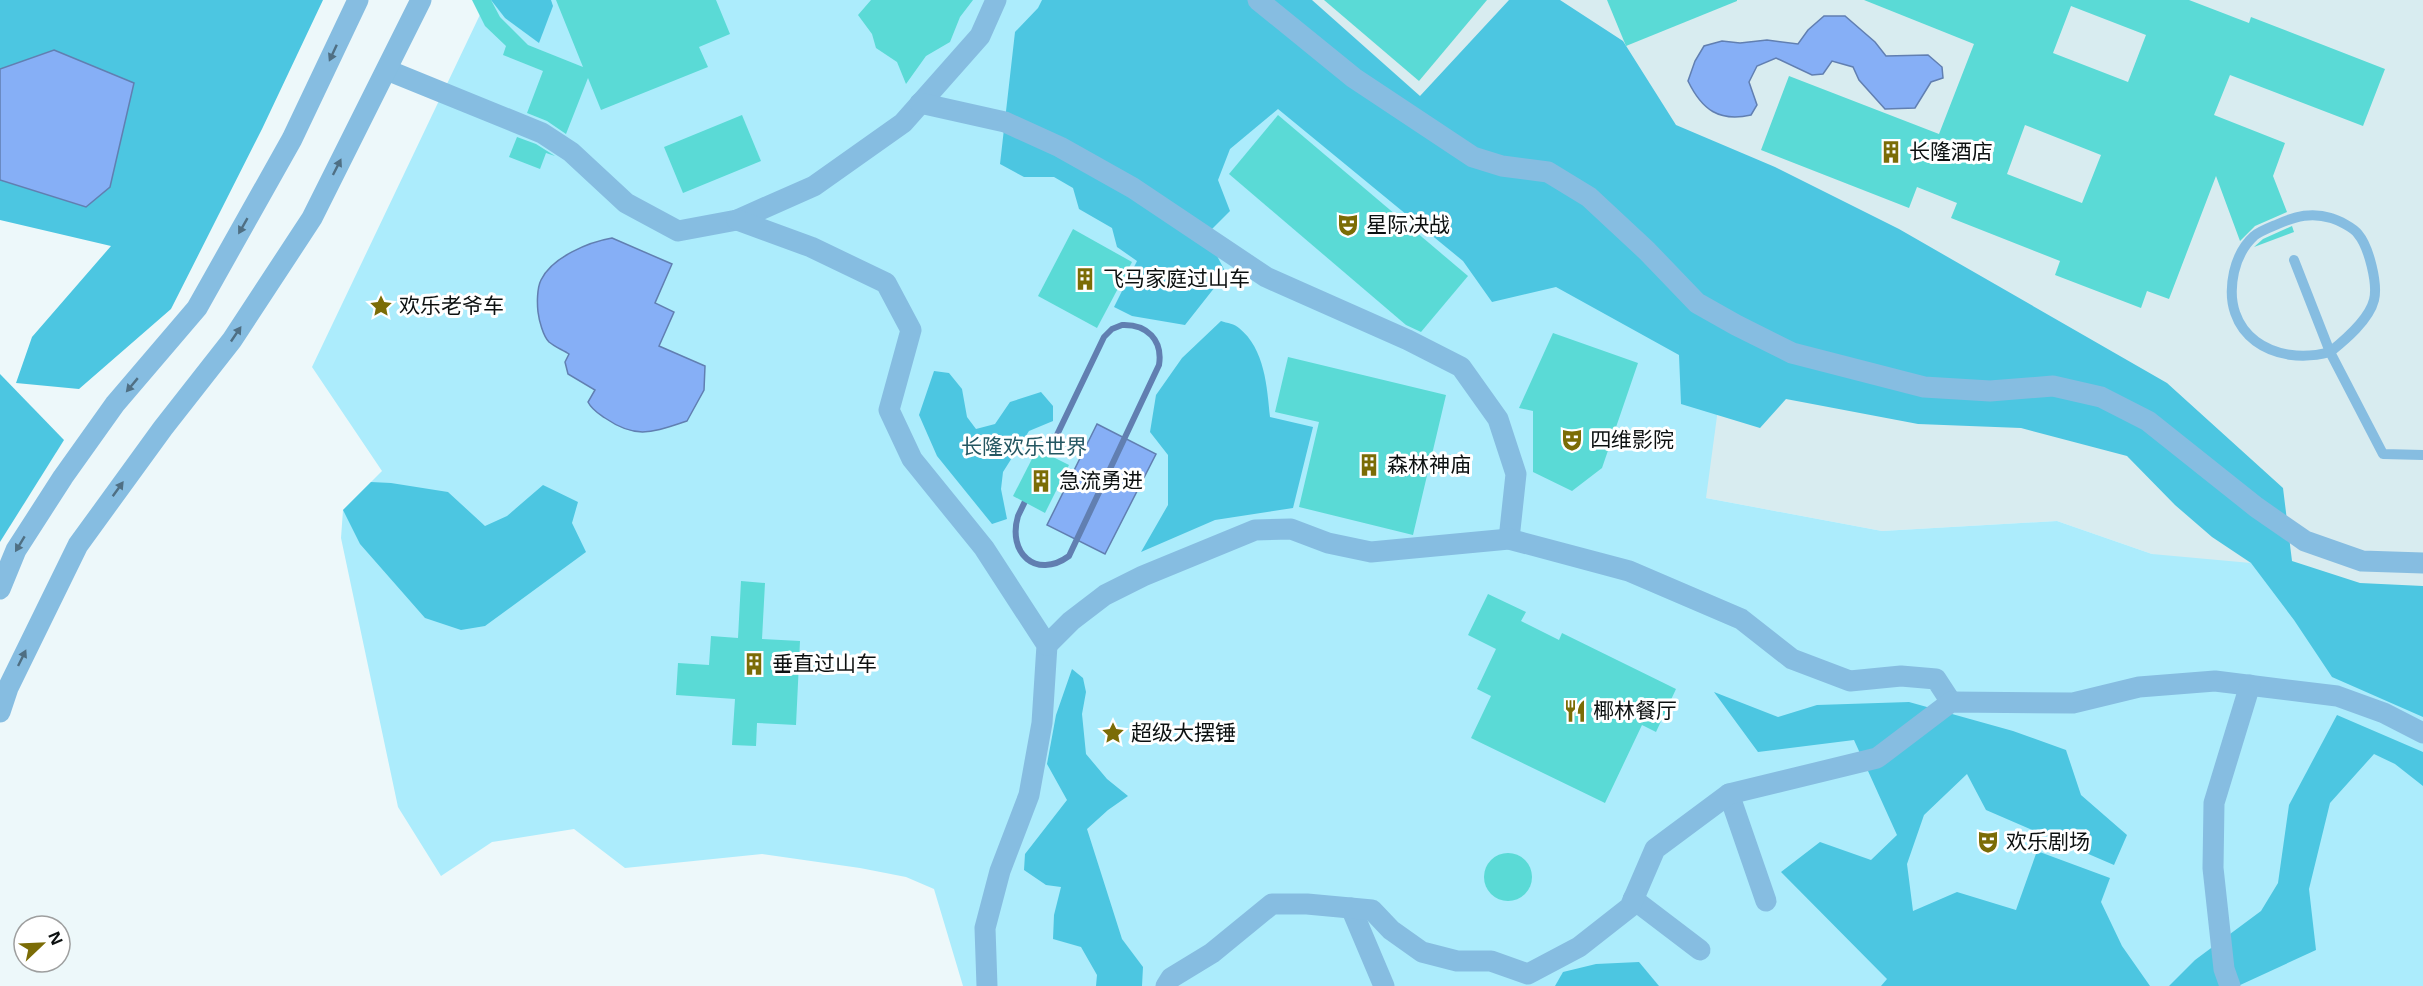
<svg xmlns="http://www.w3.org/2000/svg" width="2423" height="986" viewBox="0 0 2423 986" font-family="'Open Sans','Noto Sans SC',sans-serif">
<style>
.built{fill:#d8ecf0}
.green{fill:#acecfc}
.forest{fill:#4cc6e1}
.water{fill:#86aff6;stroke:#617fb1;stroke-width:1.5}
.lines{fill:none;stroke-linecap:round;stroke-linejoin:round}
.stream{stroke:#617fb1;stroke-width:6}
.building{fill:#5adad6;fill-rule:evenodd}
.lane{stroke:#86bde1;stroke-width:10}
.street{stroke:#86bde1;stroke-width:21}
.oneway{fill:#4f6f83}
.labels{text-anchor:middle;stroke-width:6;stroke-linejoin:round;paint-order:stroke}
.poi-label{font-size:21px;fill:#0c1010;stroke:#fff;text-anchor:start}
.park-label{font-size:21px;fill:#245762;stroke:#fff}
</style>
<rect width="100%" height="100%" fill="#edf8fa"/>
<polygon class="built" points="1191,0 2423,0 2423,641 2152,554 2057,521 1882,531 1706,498"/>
<polygon class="green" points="487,0 1191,0 1724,364 1706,498 1882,531 2057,521 2152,554 2251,563 2423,641 2423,986 963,986 934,889 906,877 860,868 762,854 625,868 574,829 492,842 441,876 398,807 341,538 343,510 382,471 312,367"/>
<g class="forest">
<polygon points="0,0 323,0 262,129 171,309 79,389 16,383 32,337 111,246 0,220"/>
<polygon points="491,0 551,0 553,6 539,43 505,18"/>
<polygon points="1042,0 1312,0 1420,96 1509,0 1560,0 1623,41 1676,125 1775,167 1899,229 2167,383 2283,488 2292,561 2360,583 2423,586 2423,717 2332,677 2294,620 2251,563 2212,537 2175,505 2127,456 2021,428 1918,424 1786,399 1760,428 1681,404 1679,355 1556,287 1492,302 1463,261 1278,109 1230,149 1218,180 1230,211 1206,235 1226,273 1185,325 1132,316 1114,307 1137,261 1117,247 1112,228 1079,209 1073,188 1054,177 1024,177 1000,164 1015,32 1038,8"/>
<path d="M1221,321C1227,323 1235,324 1239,328C1265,349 1267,387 1270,417L1313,427L1293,508L1215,520L1141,552L1168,505V455L1150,432L1156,395L1182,358Z"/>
<polygon points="934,371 949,373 962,389 967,417 976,429 995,424 1010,402 1041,392 1053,406 1053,421 1029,431 1003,472 1001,489 1007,519 992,524 937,456 919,415"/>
<polygon points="0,374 64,440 0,542"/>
<polygon points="371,482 391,483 448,492 485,526 507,516 543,485 578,502 572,523 586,552 485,626 461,630 425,618 360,544 343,510"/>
<polygon points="1072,669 1083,678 1086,692 1082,714 1086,754 1107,779 1128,796 1108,810 1087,829 1122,939 1143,967 1142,986 1096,986 1097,975 1081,947 1053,939 1054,915 1061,887 1046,885 1024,870 1025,854 1067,800 1047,764 1056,715"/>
<polygon points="1714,692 1778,717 1817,705 1909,702 2013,731 2066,750 2081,795 2127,835 2114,865 1986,810 1967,774 1924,815 1907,864 1913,911 1957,892 2016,910 2037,851 2110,878 2101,902 2122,946 2150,986 1881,986 1887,979 1781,872 1820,842 1871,860 1897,835 1854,740 1758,752"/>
<polygon points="2337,715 2423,752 2423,786 2395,764 2374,754 2330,803 2309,889 2316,950 2238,986 2169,986 2195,960 2261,911 2278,883 2289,805"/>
<polygon points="1639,962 1659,986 1555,986 1563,972 1596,964"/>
</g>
<g class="water">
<path d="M1824,16H1845L1875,42L1886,56L1928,55L1942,67L1943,78L1931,82L1915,108L1885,109L1859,80L1853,67L1832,61L1823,74L1812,75L1776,58L1757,66L1749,82L1757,105L1751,115C1719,122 1702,110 1688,81L1695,61L1704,46L1722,41L1740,43L1767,40L1798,44L1808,30Z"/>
<polygon points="54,50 134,83 110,187 86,207 0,180 0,69"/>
<path d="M612,238L672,264L655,303L674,312L659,346L705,366L704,390L687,421C653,432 637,440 605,418C598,413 592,410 588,402L595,390L568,374L565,362L569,354C563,350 555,347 549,342C543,336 539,320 538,312C537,303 537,288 541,280C552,257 589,242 612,238Z"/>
<polygon points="1097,424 1156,454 1105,554 1047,525"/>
</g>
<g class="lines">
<path class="stream" d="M1122,325C1147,324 1163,340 1159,365L1069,556C1036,580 1007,553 1018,516L1104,337L1112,329Z"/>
</g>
<g class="building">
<polygon points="472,0 491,0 500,17 528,45 583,67 556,0 716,0 730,34 699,47 708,67 601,110 588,78 566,134 547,121 527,113 543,71 503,55 506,46 485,26"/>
<polygon points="871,0 973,0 960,17 950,42 926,56 906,84 897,62 876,48 872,34 858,15"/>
<polygon points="1324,0 1487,0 1419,81"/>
<polygon points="1607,0 1737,0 1737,1 1626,46"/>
<path d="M1864,0H2189L2249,23L2251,17L2385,69L2363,126L2230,75L2214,115L2285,143L2273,176L2287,212L2255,226L2240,241L2216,176L2169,299L2147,291L2141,308L2055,275L2060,261L1951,218L1957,203L1917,187L1909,208L1761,150L1789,76L1939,134L1974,44ZM2071,6L2146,35L2128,82L2053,53ZM2025,125L2101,155L2082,203L2007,174Z"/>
<polygon points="742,115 761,161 683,193 664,147"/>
<polygon points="1278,115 1468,276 1421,332 1406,325 1229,174"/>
<polygon points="517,137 536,144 555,156 546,153 540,169 509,157"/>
<polygon points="2292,226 2294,232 2254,247 2263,239"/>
<polygon points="1073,229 1132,262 1097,328 1038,296"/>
<polygon points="1553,333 1638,363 1602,468 1572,491 1533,472 1533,411 1519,408"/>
<polygon points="1288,357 1446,395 1413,535 1299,507 1319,422 1275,412"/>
<polygon points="1037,449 1069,465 1045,513 1013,496"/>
<polygon points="741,581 765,583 762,639 800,641 796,725 757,723 756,746 732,745 735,699 676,695 678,663 709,665 711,636 738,638"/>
<polygon points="1488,594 1526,612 1521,621 1559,640 1562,633 1676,689 1656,732 1642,725 1605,803 1471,738 1491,696 1477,689 1496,649 1468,635"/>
<circle cx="1508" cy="877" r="24"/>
</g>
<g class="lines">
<path class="lane" d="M2294,260L2330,352C2274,367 2220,335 2234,272C2237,259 2244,245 2254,236C2260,231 2271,227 2278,224C2296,216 2312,212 2331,218C2338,220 2354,228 2358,234C2369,247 2378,284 2374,300C2369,320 2345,340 2330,352L2383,454L2423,455"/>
<g class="street">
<polyline points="1258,0 1354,78 1473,157 1502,166 1548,172 1589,197 1647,251 1697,303 1736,325 1792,353 1924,387 1990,391 2053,386 2101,397 2148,421 2256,507 2305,541 2362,561 2423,563"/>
<polyline points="387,70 542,133 571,152 626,203 678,231 737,220 814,186 903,123 980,36 996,0"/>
<polyline points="920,103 1005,122 1060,147 1133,188 1266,277 1408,340 1461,367 1498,419 1516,474 1509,539"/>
<polyline points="737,220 811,247 886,283 911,330 889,410 912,459 984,548 1047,645 1042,723 1029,795 1000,871 985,928 987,986"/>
<polyline points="0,589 16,550 63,477 115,404 197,308 292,139 358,0"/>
<polyline points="1047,645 1071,621 1105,595 1143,576 1255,530 1291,529 1328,543 1371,552 1509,539 1629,571 1741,619 1792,659 1850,681 1901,676 1936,679 1951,702"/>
<polyline points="0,712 8,688 78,545 163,428 232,340 312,218 421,0"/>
<polyline points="1729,794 1766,901"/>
<polyline points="1633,899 1700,950"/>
<polyline points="1351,908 1384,986"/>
<polyline points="1166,986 1171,978 1212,953 1272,904 1307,904 1372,910 1391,930 1422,952 1457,961 1491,961 1528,974 1579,947 1630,907 1655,849 1729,794 1877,758 1951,702 2073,703 2139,687 2215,681 2337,696 2384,713 2423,733"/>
<polyline points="2230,986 2224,969 2213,868 2214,803 2250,685"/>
</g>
</g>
<defs><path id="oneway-solid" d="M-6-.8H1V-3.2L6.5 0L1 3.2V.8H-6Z" transform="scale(1.5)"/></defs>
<g class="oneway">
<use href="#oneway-solid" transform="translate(333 53) rotate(115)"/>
<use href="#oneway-solid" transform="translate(337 167) rotate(-63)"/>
<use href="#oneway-solid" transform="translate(243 226) rotate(120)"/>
<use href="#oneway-solid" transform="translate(236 334) rotate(-56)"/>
<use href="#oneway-solid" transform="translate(132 385) rotate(130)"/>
<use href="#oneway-solid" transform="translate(118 489) rotate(-54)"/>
<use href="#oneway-solid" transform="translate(20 544) rotate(121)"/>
<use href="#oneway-solid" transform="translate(22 658) rotate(-64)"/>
</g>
<defs>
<g id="building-bare" transform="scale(1.8)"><path d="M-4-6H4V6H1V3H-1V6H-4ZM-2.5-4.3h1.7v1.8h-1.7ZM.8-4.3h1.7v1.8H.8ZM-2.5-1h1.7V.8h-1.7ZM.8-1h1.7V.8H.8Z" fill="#7b6c06" stroke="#fff" stroke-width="2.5" paint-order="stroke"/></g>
<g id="theatre-bare" transform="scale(1.8)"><path d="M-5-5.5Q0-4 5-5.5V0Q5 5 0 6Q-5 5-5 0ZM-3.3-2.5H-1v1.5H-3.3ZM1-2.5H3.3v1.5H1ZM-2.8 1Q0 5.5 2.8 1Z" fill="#7b6c06" stroke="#fff" stroke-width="2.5" paint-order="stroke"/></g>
<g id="sight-bare" transform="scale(1.8)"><path d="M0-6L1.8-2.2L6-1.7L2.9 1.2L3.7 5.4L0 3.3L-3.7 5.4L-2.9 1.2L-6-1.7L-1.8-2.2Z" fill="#7b6c06" stroke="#fff" stroke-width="2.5" paint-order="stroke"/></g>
<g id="restaurant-bare" transform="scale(1.8)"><path d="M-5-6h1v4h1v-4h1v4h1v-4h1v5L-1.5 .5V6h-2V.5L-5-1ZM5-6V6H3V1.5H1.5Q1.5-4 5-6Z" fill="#7b6c06" stroke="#fff" stroke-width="2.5" paint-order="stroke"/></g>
</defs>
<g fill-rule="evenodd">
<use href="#building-bare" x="1891" y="152"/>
<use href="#theatre-bare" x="1348" y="225"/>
<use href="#building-bare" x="1085" y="279"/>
<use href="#sight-bare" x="381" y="306"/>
<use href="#theatre-bare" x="1572" y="440"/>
<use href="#building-bare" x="1369" y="465"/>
<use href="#building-bare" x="1041" y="481"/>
<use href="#building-bare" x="754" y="664"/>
<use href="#restaurant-bare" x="1575" y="711"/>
<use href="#sight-bare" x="1113" y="733"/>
<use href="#theatre-bare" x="1988" y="842"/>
</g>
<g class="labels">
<g class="poi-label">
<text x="1909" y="159">长隆酒店</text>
<text x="1366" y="232">星际决战</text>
<text x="1103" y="286">飞马家庭过山车</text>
<text x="399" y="313">欢乐老爷车</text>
<text x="1590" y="447">四维影院</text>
<text x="1387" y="472">森林神庙</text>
<text x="1059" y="488">急流勇进</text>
<text x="772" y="671">垂直过山车</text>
<text x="1593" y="718">椰林餐厅</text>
<text x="1131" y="740">超级大摆锤</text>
<text x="2006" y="849">欢乐剧场</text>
</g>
<g class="park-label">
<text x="1024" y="454">长隆欢乐世界</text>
</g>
</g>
<g transform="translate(42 944) rotate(67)"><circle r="28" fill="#ffffff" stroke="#9e9f9f" stroke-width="1.5"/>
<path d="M0-4.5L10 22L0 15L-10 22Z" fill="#7b6c06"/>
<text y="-9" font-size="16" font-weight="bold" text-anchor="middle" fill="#0c1010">N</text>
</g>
</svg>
